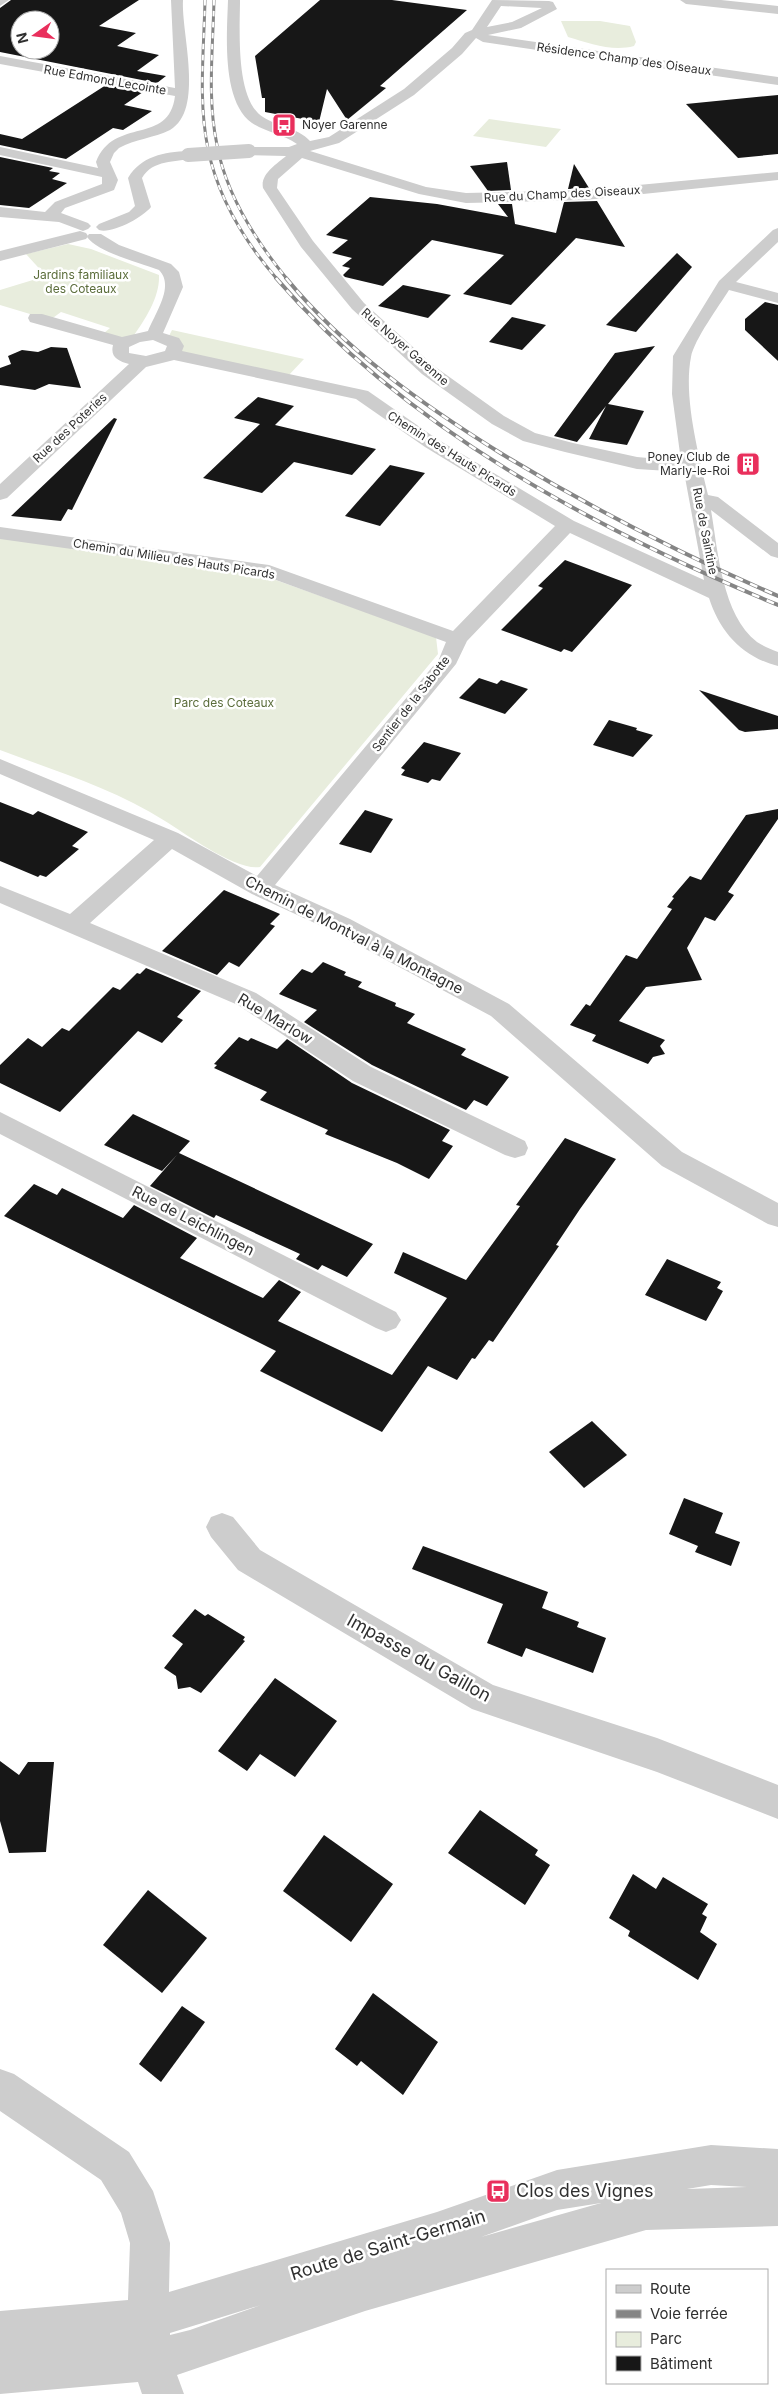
<svg xmlns="http://www.w3.org/2000/svg" width="778" height="2394" viewBox="0 0 778 2394" font-family="Inter,sans-serif">
<style>
.green{fill:#e8eddd}
.building{fill:#171717;fill-rule:evenodd}
.lines{fill:none;stroke-linecap:round;stroke-linejoin:round}
.minor{fill:#cdcdcd;fill-rule:evenodd}
.rail-far1-casing{stroke:#858585;stroke-width:3}
.rail-casing{stroke:#858585;stroke-width:4}
.rail-far1{stroke:#fff;stroke-width:2;stroke-dasharray:5.5;stroke-linecap:butt}
.rail{stroke:#fff;stroke-width:2.5;stroke-dasharray:8;stroke-linecap:butt}
.minor-bridge{stroke:#cdcdcd;stroke-width:14}
.labels{text-anchor:middle;stroke-width:5;stroke-linejoin:round;paint-order:stroke}
.far-street-label{font-size:12px;fill:#303030;stroke:#fff}
.far-poi-label{font-size:12px;fill:#303030;stroke:#fff;text-anchor:start}
.far-park-label{font-size:12px;fill:#5b6d3b;stroke:#fff}
.street-label{font-size:15px;fill:#303030;stroke:#fff}
.near-street-label{font-size:18px;fill:#303030;stroke:#fff}
.near-poi-label{font-size:18px;fill:#303030;stroke:#fff;text-anchor:start}
</style>
<rect width="100%" height="100%" fill="#fff"/>
<g class="green">
<path d="M561,21H600L630,26L636,42L634,46C612,52 589,43 568,37Z"/>
<polygon points="489,119 561,129 546,147 473,136"/>
<path d="M68,244L91,249L159,275C160,296 146,318 134,335L121,338L103,334L110,328L61,312L50,320L0,305V290L46,276L26,254Z"/>
<polygon points="172,330 304,359 288,376 181,352 169,336"/>
<path d="M0,535L267,577L436,637L438,654L260,867C236,871 186,834 165,821C115,789 55,771 0,750Z"/>
</g>
<g class="building">
<path d="M11,0H139L99,26L136,33L117,46L159,55L137,71L166,76L157,83L0,52V8ZM20,20H50V50H20Z"/>
<polygon points="320,0 392,0 467,10 380,86 386,88 347,120 327,89 319,122 265,112 265,98 262,98 255,56"/>
<polygon points="106,85 143,92 124,105 152,111 123,130 113,128 66,159 0,145 0,134 22,139"/>
<polygon points="778,95 778,154 738,158 686,104"/>
<polygon points="0,157 53,168 49,171 60,173 52,179 67,183 29,208 0,205"/>
<polygon points="507,162 511,190 488,191 470,166"/>
<polygon points="574,164 589,188 568,189"/>
<polygon points="370,197 437,204 508,217 498,204 512,204 515,224 556,233 564,202 597,201 625,247 576,238 511,305 463,294 504,255 432,240 383,286 345,277 343,275 350,268 342,266 352,258 332,253 348,240 326,235"/>
<polygon points="677,253 692,267 636,332 606,325"/>
<polygon points="403,285 451,295 428,318 378,306"/>
<polygon points="765,302 778,305 778,361 745,330 745,319"/>
<polygon points="512,317 546,325 522,350 489,342"/>
<polygon points="655,346 608,404 644,411 627,445 589,439 606,406 577,442 554,436 615,353"/>
<polygon points="51,347 67,348 81,388 49,384 35,390 0,385 0,368 11,364 8,356 22,350 38,352"/>
<polygon points="258,397 294,406 275,425 376,449 352,475 294,462 262,493 203,478 260,424 234,418"/>
<polygon points="114,418 117,419 72,510 68,509 61,521 11,516"/>
<polygon points="390,465 425,473 380,526 345,516"/>
<polygon points="565,560 632,585 572,652 564,649 561,652 501,630 543,588 538,586"/>
<polygon points="479,678 497,684 501,680 528,689 505,714 459,698"/>
<polygon points="699,690 778,716 778,729 745,732 739,730"/>
<polygon points="609,720 637,728 636,730 653,735 633,757 593,745"/>
<polygon points="424,742 461,753 440,781 432,779 428,783 401,775 405,770 401,768"/>
<polygon points="0,802 33,815 38,811 88,832 72,846 79,849 46,877 40,875 38,877 0,861"/>
<polygon points="778,809 778,819 728,892 734,895 715,921 705,917 687,948 702,980 646,987 619,1021 665,1040 660,1046 665,1054 653,1057 648,1064 592,1041 596,1035 570,1025 586,1004 590,1006 626,955 637,959 672,909 667,907 674,898 672,897 690,876 701,880 746,815"/>
<polygon points="365,810 393,819 371,853 339,844"/>
<polygon points="224,890 280,914 270,924 275,926 239,967 229,962 217,975 162,951"/>
<polygon points="323,962 346,972 344,975 362,982 358,987 396,1003 395,1006 415,1014 407,1023 466,1049 461,1055 509,1077 487,1106 474,1100 466,1110 372,1065 304,1022 317,1010 279,994 302,969 312,973"/>
<polygon points="146,968 201,991 177,1017 183,1020 162,1043 138,1031 60,1112 0,1083 0,1065 28,1038 42,1047 62,1028 69,1031 113,987 120,990 137,973 140,974"/>
<polygon points="239,1037 248,1041 251,1038 277,1049 287,1039 352,1083 450,1130 442,1141 453,1146 429,1179 397,1163 325,1134 328,1130 260,1100 267,1092 214,1068 217,1065 214,1064"/>
<polygon points="133,1114 190,1141 179,1153 373,1244 347,1277 322,1265 318,1270 296,1259 300,1254 216,1215 214,1218 150,1186 177,1155 162,1171 104,1145"/>
<polygon points="565,1138 616,1159 580,1209 556,1245 559,1246 493,1342 489,1340 475,1359 472,1358 457,1380 428,1366 382,1432 260,1371 276,1351 4,1216 34,1184 57,1195 62,1188 123,1218 134,1205 197,1238 180,1258 263,1298 279,1280 301,1292 278,1321 392,1375 447,1298 394,1273 403,1252 466,1280 520,1206 516,1205"/>
<polygon points="667,1259 721,1282 717,1288 723,1291 706,1321 645,1295"/>
<polygon points="592,1421 627,1455 584,1488 549,1452"/>
<polygon points="684,1498 723,1513 715,1533 740,1542 731,1566 695,1552 698,1546 669,1534"/>
<polygon points="423,1546 548,1592 542,1608 579,1622 577,1627 606,1638 593,1673 526,1648 522,1657 487,1643 503,1604 412,1569"/>
<polygon points="195,1609 205,1616 208,1614 245,1637 243,1640 245,1641 201,1693 190,1687 178,1689 176,1676 164,1668 183,1644 172,1636"/>
<polygon points="275,1678 337,1721 295,1777 260,1754 247,1771 218,1751"/>
<polygon points="0,1761 19,1775 28,1762 54,1762 46,1852 9,1853 0,1821"/>
<polygon points="480,1810 538,1850 535,1855 550,1865 525,1905 448,1853"/>
<polygon points="324,1835 393,1884 351,1942 283,1891"/>
<polygon points="633,1874 656,1889 663,1877 708,1904 702,1914 707,1917 700,1932 717,1944 698,1980 628,1936 630,1931 609,1918"/>
<polygon points="148,1890 207,1938 162,1993 103,1945"/>
<polygon points="373,1993 438,2042 403,2095 361,2061 357,2066 335,2049"/>
<polygon points="182,2006 205,2022 161,2082 139,2064"/>
</g>
<g class="lines">
<g class="minor">
<polygon points="0,0 9,0 0,6"/>
<path d="M171,0H183C181,33 205,110 170,130C154,138 135,139 119,148L114,153L110,162L118,180L114,190L65,208L61,213L88,223L91,226L88,229L83,231L59,222L0,217V207L45,212L55,202L102,184V177L0,155V147L98,168L96,162C114,116 169,146 175,96L0,64V56L175,88Z"/>
<path d="M228,0H240C240,29 235,100 263,117C278,127 297,127 310,141L329,137L404,89L452,48L465,33L472,30L492,0L549,1L553,2L557,9L521,28L488,35L778,77V85L483,42L476,38L462,54L414,95L339,143L310,151L426,187L466,193L585,190L778,172V180L585,200L466,203L419,194L302,158L278,179L277,188L313,241L364,303L434,366L504,416L535,433L573,443L637,457L681,461L672,394L673,356L719,281L773,230L778,228V242L736,282L778,293V303L729,290C719,306 694,340 691,357C683,397 699,456 708,495L718,497L778,543V558L771,556L711,510C718,551 722,615 757,642C763,646 771,649 778,652V666C742,657 720,632 709,598L570,533L467,641L456,664L275,885L350,919L509,1004L682,1152L778,1203V1227L768,1224L662,1166L491,1016L332,931L252,894L172,849L90,923L256,993L371,1067L525,1141L528,1148L525,1155L515,1158L505,1155L353,1081L238,1005L0,903V886L70,914L154,840L0,774V759L178,833L257,876L439,659L446,642L265,576L0,539V527L269,565L453,631L555,526L425,447L356,399L174,360L146,367L7,498L0,500V484L129,364C118,361 110,357 113,345L30,322L28,318L30,314H42L122,337L148,331C155,313 175,286 159,270C141,263 99,253 87,237L89,234H101L119,245L171,264L179,272L183,287L163,333L179,338L184,346L182,351L368,391L437,439L574,521L704,580L684,472L637,469L565,452L523,441L492,424L422,374L352,309L301,247L263,188C260,174 277,164 286,156L249,155L242,151L249,147H289L297,144C283,134 265,132 252,123C221,101 227,33 228,0ZM501,6L542,8L512,22L487,27ZM153,340L167,346L165,351L146,356L129,353V347L140,342Z"/>
<polygon points="680,0 721,0 778,6 778,14 686,4"/>
<path d="M188,151L195,155L193,158C175,163 153,159 142,178L151,207C142,218 112,234 99,230L96,227L99,224L129,212L135,206L128,178C141,156 164,152 188,151Z"/>
<polygon points="80,231 86,233 88,236 86,239 0,261 0,251"/>
<polygon points="0,1112 396,1312 401,1320 396,1328 386,1332 376,1328 0,1134"/>
<polygon points="222,1513 233,1517 260,1550 493,1685 657,1738 778,1785 778,1819 657,1772 472,1709 238,1570 211,1537 206,1527 211,1517"/>
<path d="M0,2069L14,2074L129,2152L153,2191L170,2243L169,2292L437,2212L557,2170L711,2145L778,2149V2226L646,2230L365,2311L177,2375L184,2394H142L138,2382L0,2394V2353L43,2349L0,2353V2311L128,2300L130,2243L121,2213L101,2180L0,2111ZM711,2185L747,2187L687,2189ZM601,2203L481,2237L557,2210ZM261,2305L190,2330L170,2335V2333Z"/>
</g>
<g class="rail-far1-casing">
<g id="rail-far1">
<path d="M205,0C204,49 198,101 208,149C218,198 245,242 277,279"/>
<path d="M214,0C213,48 207,98 217,145C226,195 256,241 287,279"/>
</g>
</g>
<g class="rail-casing">
<g id="rail">
<path d="M276,278C405,428 597,530 778,605"/>
<path d="M286,278C346,351 423,405 502,454C591,508 683,555 778,596"/>
</g>
</g>
<use href="#rail-far1" class="rail-far1"/>
<use href="#rail" class="rail"/>
<polyline class="minor-bridge" points="188,155 249,151"/>
</g>
<defs>
<g id="bus-square" transform="scale(1.25)"><rect x="-9" y="-9" width="18" height="18" rx="4" fill="#e92f5c" stroke="#fff"/><path d="M-5-6H5V4H4V6H2V4H-2V6H-4V4H-5ZM-3.5-4V0h7V-4ZM-3.5 1.2v1.5H-2V1.2ZM2 1.2v1.5H3.5V1.2Z" fill="#fff"/></g>
<g id="building-square" transform="scale(1.25)"><rect x="-9" y="-9" width="18" height="18" rx="4" fill="#e92f5c" stroke="#fff"/><path d="M-4-6H4V6H1V3H-1V6H-4ZM-2.5-4.3h1.7v1.8h-1.7ZM.8-4.3h1.7v1.8H.8ZM-2.5-1h1.7V.8h-1.7ZM.8-1h1.7V.8H.8Z" fill="#fff"/></g>
</defs>
<g fill-rule="evenodd">
<use href="#bus-square" x="284" y="125"/>
<use href="#building-square" x="748" y="464"/>
<use href="#bus-square" x="498" y="2191"/>
</g>
<g class="labels">
<g class="far-street-label">
<text transform="translate(624 59) rotate(8)" y="4">Résidence Champ des Oiseaux</text>
<text transform="translate(105 80) rotate(10)" y="4">Rue Edmond Lecointe</text>
<text transform="translate(562 194) rotate(-3)" y="4">Rue du Champ des Oiseaux</text>
<text transform="translate(405 347) rotate(41)" y="4">Rue Noyer Garenne</text>
<text transform="translate(70 428) rotate(-43)" y="4">Rue des Poteries</text>
<text transform="translate(452 454) rotate(32)" y="4">Chemin des Hauts Picards</text>
<text transform="translate(705 531) rotate(79)" y="4">Rue de Saintine</text>
<text transform="translate(174 559) rotate(9)" y="4">Chemin du Milieu des Hauts Picards</text>
<text transform="translate(411 704) rotate(-52)" y="4">Sentier de la Sabotte</text>
</g>
<g class="far-poi-label">
<text x="302" y="129">Noyer Garenne</text>
<text x="730" y="461" text-anchor="end">Poney Club de<tspan x="730" dy="14">Marly-le-Roi</tspan></text>
</g>
<g class="far-park-label">
<text x="81" y="279">Jardins familiaux<tspan x="81" dy="14">des Coteaux</tspan></text>
<text x="224" y="707">Parc des Coteaux</text>
</g>
<g class="street-label">
<text transform="translate(354 935) rotate(27)" y="5">Chemin de Montval à la Montagne</text>
<text transform="translate(275 1019) rotate(31)" y="5">Rue Marlow</text>
<text transform="translate(193 1221) rotate(27)" y="5">Rue de Leichlingen</text>
</g>
<g class="near-street-label">
<text transform="translate(419 1658) rotate(29)" y="6">Impasse du Gaillon</text>
<text transform="translate(388 2245) rotate(-17)" y="6">Route de Saint-Germain</text>
</g>
<g class="near-poi-label">
<text x="516" y="2197">Clos des Vignes</text>
</g>
</g>
<rect x="606" y="2269" width="162" height="115" fill="#ffffff" stroke="#acacac"/>
<rect x="616" y="2285" width="25" height="8" fill="#cdcdcd" stroke="#acacac"/>
<text x="650" y="2294" font-size="15" fill="#303030">Route</text>
<rect x="616" y="2310" width="25" height="8" fill="#858585" stroke="#acacac"/>
<text x="650" y="2319" font-size="15" fill="#303030">Voie ferrée</text>
<rect x="616" y="2332" width="25" height="15" fill="#e8eddd" stroke="#acacac"/>
<text x="650" y="2344" font-size="15" fill="#303030">Parc</text>
<rect x="616" y="2356" width="25" height="15" fill="#171717" stroke="#acacac"/>
<text x="650" y="2369" font-size="15" fill="#303030">Bâtiment</text>
<g transform="translate(35 35) rotate(256)"><circle r="24" fill="#ffffff" stroke="#acacac"/>
<path d="M0-4L9 19L0 12L-9 19Z" fill="#e92f5c"/>
<text y="-8" font-size="14" font-weight="bold" text-anchor="middle" fill="#303030">N</text>
</g>
</svg>
